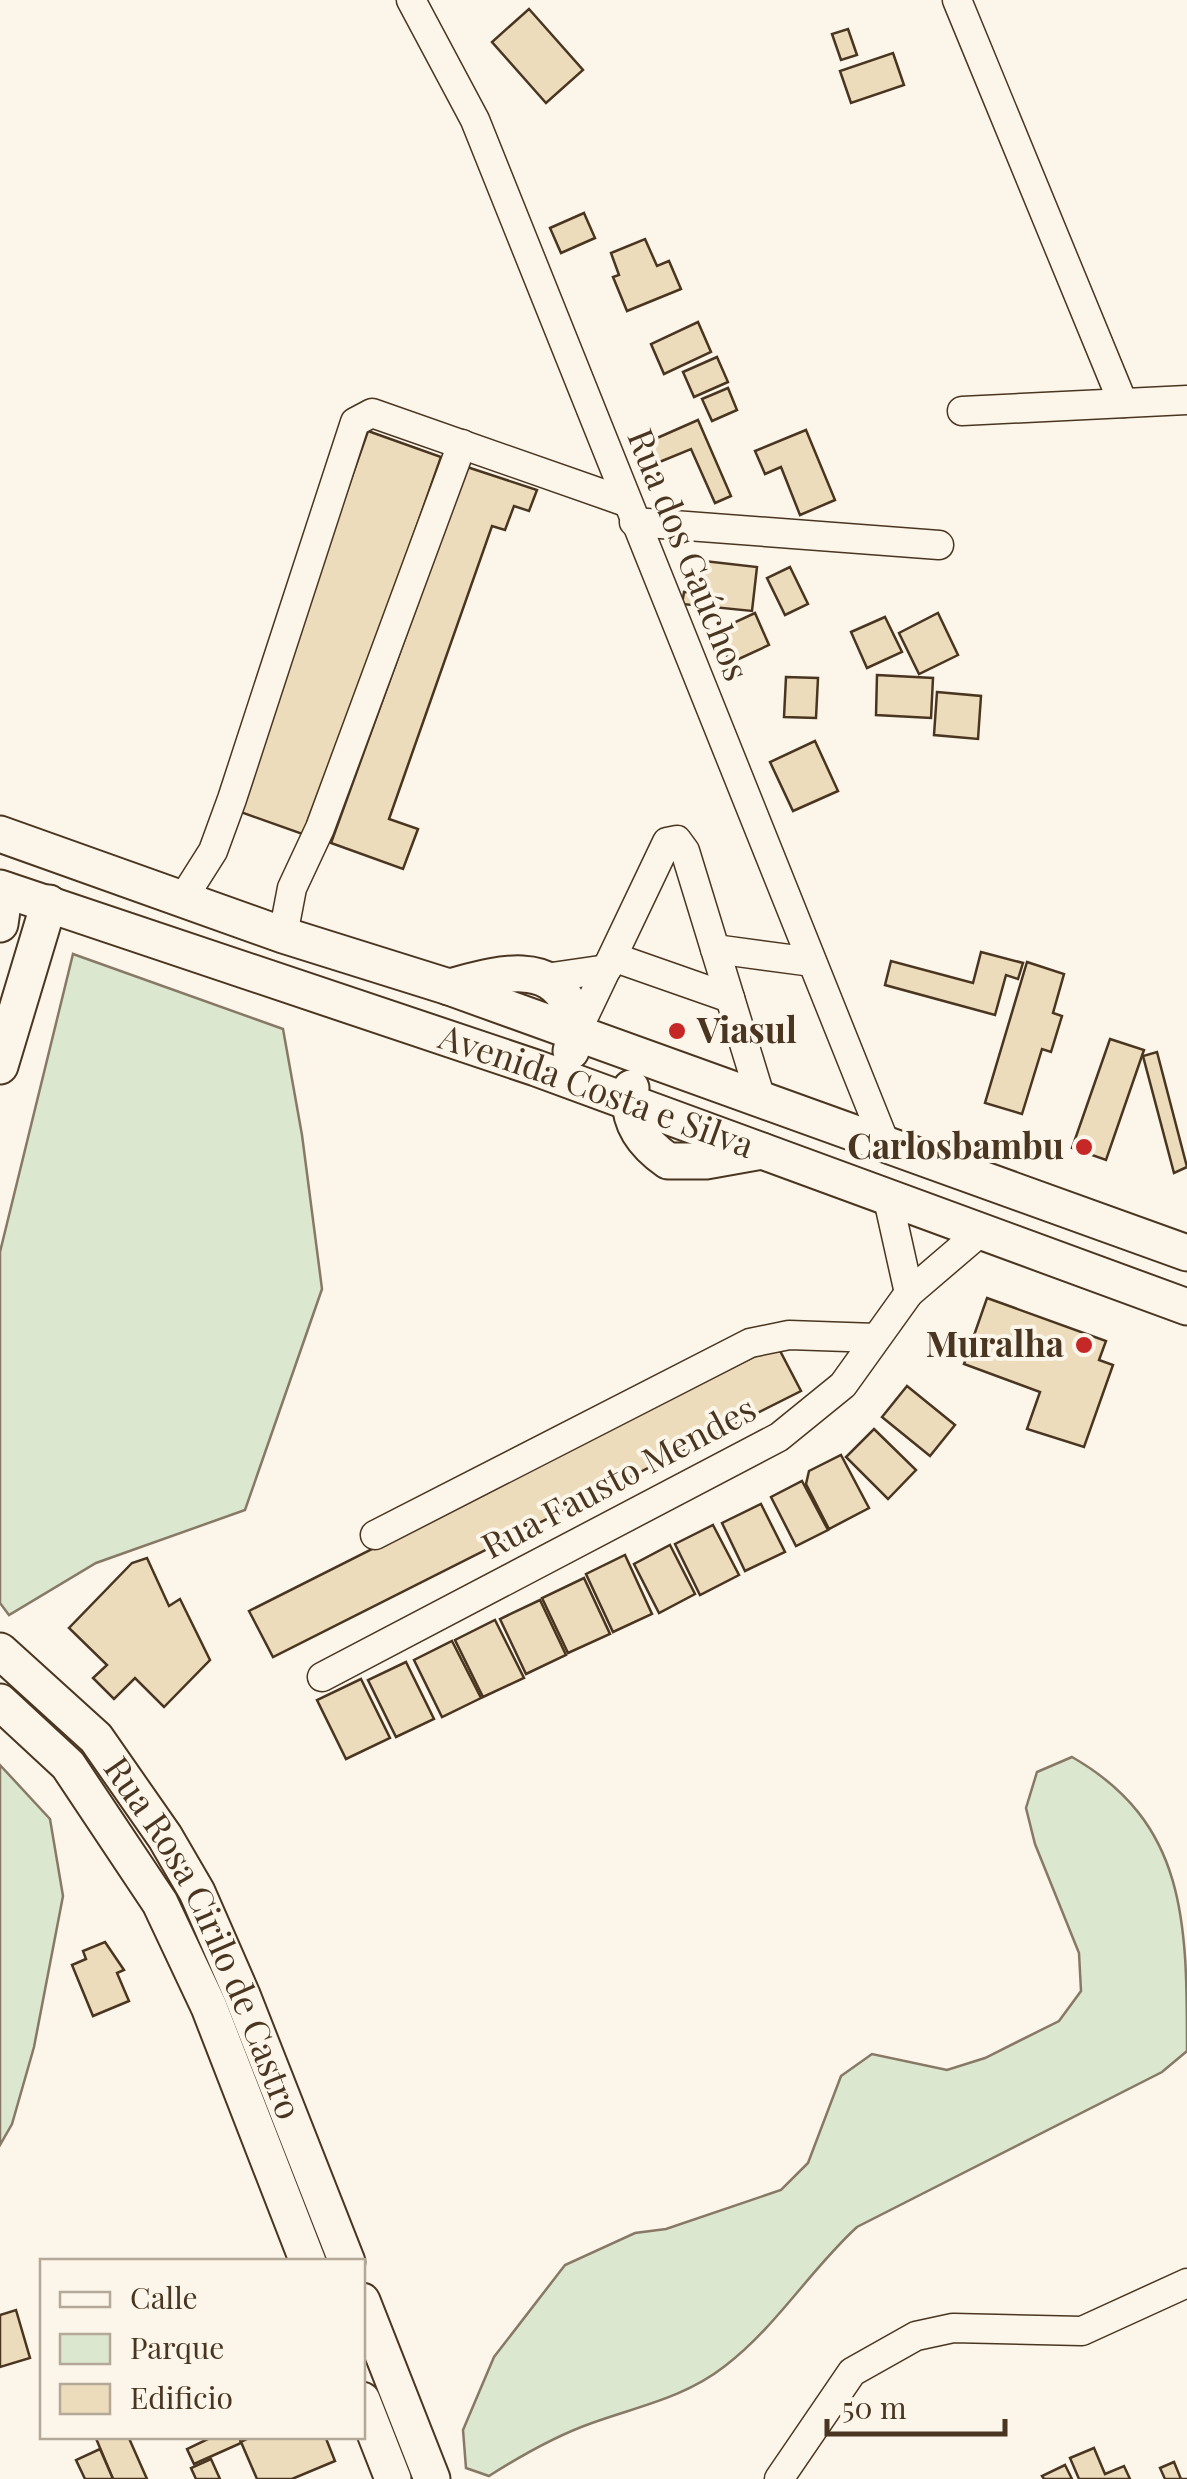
<svg xmlns="http://www.w3.org/2000/svg" width="1187" height="2479" viewBox="0 0 1187 2479" font-family="'Playfair Display',serif">
<style>
.green{fill:#dce7d0;stroke:#887966;stroke-width:2.5}
.building{fill:#ecdcbc;stroke:#4a3520;stroke-width:2.5}
.lines{fill:none;stroke-linecap:round;stroke-linejoin:round}
.minor-casing{stroke:#4a3520;stroke-width:31}
.major-casing{stroke:#4a3520;stroke-width:39}
.minor{stroke:#fbf6e9;stroke-width:28}
.major{stroke:#fbf6e9;stroke-width:35}
.poi-dot{fill:#c62828;stroke:#fbf6e9;stroke-width:4}
.labels{text-anchor:middle;stroke-width:8;stroke-linejoin:round;paint-order:stroke}
.street-label{font-size:35px;fill:#4a3520;stroke:#fbf6e9}
.poi-label{font-size:35px;font-weight:bold;fill:#4a3520;stroke:#fbf6e9;text-anchor:end}
</style>
<rect width="100%" height="100%" fill="#fbf6e9"/>
<g class="green">
<polygon points="73,954 283,1029 302,1135 322,1289 245,1510 96,1563 9,1615 0,1603 0,1252"/>
<path d="M1072,1757C1187,1823 1187,1922 1187,2051L1162,2072L857,2227C810,2270 776,2327 725,2366C684,2398 639,2406 592,2423C555,2436 522,2455 489,2476L466,2468L463,2430L494,2357L565,2265L635,2233L666,2229L781,2190L808,2163L841,2076L872,2054L947,2070L985,2058L1059,2021L1081,1991L1079,1953L1035,1844L1026,1808L1037,1772Z"/>
<polygon points="0,1765 50,1819 63,1896 34,2047 12,2124 0,2145"/>
</g>
<g class="building">
<polygon points="529,9 583,70 546,103 492,42"/>
<polygon points="848,29 857,55 841,60 832,34"/>
<polygon points="893,53 904,85 851,103 840,71"/>
<polygon points="584,213 595,238 561,253 550,228"/>
<polygon points="645,239 657,266 669,261 681,289 627,311 613,277 619,275 611,253"/>
<polygon points="698,322 711,352 664,374 651,344"/>
<polygon points="717,357 728,382 694,397 683,372"/>
<polygon points="728,388 737,410 712,421 702,399"/>
<polygon points="698,420 731,496 715,503 691,449 657,463 648,442"/>
<polygon points="806,430 835,500 800,515 781,467 765,474 755,451"/>
<polygon points="368,431 441,457 308,836 235,810"/>
<polygon points="467,467 537,490 529,511 514,506 505,530 492,526 389,819 418,829 403,869 331,843"/>
<polygon points="704,561 757,567 752,611 682,604 684,592 700,594"/>
<polygon points="790,567 808,604 785,615 767,578"/>
<polygon points="755,613 769,645 730,663 716,631"/>
<polygon points="938,613 958,655 919,674 899,633"/>
<polygon points="885,617 902,652 867,668 851,632"/>
<polygon points="877,675 933,678 931,718 876,715"/>
<polygon points="786,677 818,678 816,718 784,717"/>
<polygon points="937,692 981,696 978,739 934,735"/>
<polygon points="815,741 838,791 793,811 770,762"/>
<polygon points="981,952 1023,963 1018,979 1006,975 995,1015 885,985 891,961 973,983"/>
<polygon points="1027,962 1064,974 1053,1013 1062,1016 1051,1052 1042,1049 1022,1114 985,1103"/>
<polygon points="1110,1039 1144,1050 1106,1160 1072,1148"/>
<polygon points="1157,1052 1187,1167 1174,1173 1143,1056"/>
<polygon points="987,1298 1106,1341 1099,1360 1113,1365 1084,1447 1027,1429 1040,1392 964,1364"/>
<polygon points="777,1345 801,1391 273,1657 249,1611"/>
<polygon points="907,1386 955,1425 930,1456 882,1417"/>
<polygon points="874,1429 916,1470 888,1499 846,1457"/>
<polygon points="841,1455 869,1508 829,1529 806,1484 809,1471"/>
<polygon points="802,1481 828,1530 796,1546 771,1497"/>
<polygon points="761,1504 785,1552 745,1571 722,1523"/>
<polygon points="713,1525 739,1575 700,1595 675,1544"/>
<polygon points="670,1545 695,1594 659,1613 634,1564"/>
<polygon points="625,1555 652,1614 613,1632 586,1574"/>
<polygon points="147,1558 169,1606 180,1599 210,1660 164,1707 135,1678 114,1699 93,1678 107,1665 69,1628 132,1563"/>
<polygon points="584,1578 610,1634 568,1653 542,1598"/>
<polygon points="540,1600 566,1655 526,1674 500,1619"/>
<polygon points="495,1620 524,1678 483,1697 455,1640"/>
<polygon points="452,1641 481,1698 442,1717 414,1660"/>
<polygon points="406,1662 434,1719 396,1737 368,1680"/>
<polygon points="361,1679 390,1738 346,1759 317,1700"/>
<polygon points="105,1942 124,1970 117,1973 129,2001 93,2016 72,1965 86,1959 83,1951"/>
<polygon points="16,2310 30,2358 0,2367 0,2315"/>
<polygon points="95,2436 128,2436 147,2479 113,2479"/>
<polygon points="214,2436 239,2436 241,2443 194,2464 187,2449"/>
<polygon points="253,2436 325,2436 335,2461 292,2479 257,2479 241,2442"/>
<polygon points="1094,2448 1105,2474 1124,2466 1130,2479 1079,2479 1070,2458"/>
<polygon points="100,2449 113,2479 85,2479 76,2460"/>
<polygon points="211,2459 220,2479 196,2479 191,2468"/>
<polygon points="1174,2462 1181,2479 1187,2479 1165,2479 1160,2468"/>
<polygon points="1065,2465 1072,2479 1044,2479 1042,2476"/>
</g>
<g class="lines">
<g class="minor-casing">
<g id="minor">
<polyline points="411,0 475,120 885,1143"/>
<polyline points="957,0 1123,403"/>
<polyline points="962,411 1187,400"/>
<polyline points="634,522 939,545"/>
<polyline points="182,900 213,851 232,799 355,422 372,413 626,502"/>
<polyline points="283,935 292,888 320,828 462,444"/>
<polyline points="715,949 812,962"/>
<polyline points="613,957 730,998"/>
<polyline points="545,978 607,969"/>
<polyline points="576,1033 667,842 677,840 685,851 761,1099"/>
<polyline points="888,1199 909,1293"/>
<polyline points="375,1535 750,1343 789,1335 876,1338"/>
<polyline points="322,1677 779,1437 843,1385 909,1293 978,1234"/>
<polyline points="779,2479 852,2372 916,2336 953,2328 1082,2331 1187,2283"/>
</g>
</g>
<g class="major-casing">
<g id="major">
<polyline points="0,834 283,935 449,987 1187,1253"/>
<path id="s1" d="M0,888L536,1068L1187,1307"/>
<polyline points="0,924 5,890"/>
<path d="M449,987C489,977 548,956 569,1005C576,1021 576,1035 571,1051"/>
<polyline points="0,1066 49,903"/>
<path d="M631,1088C626,1121 642,1143 668,1161H706L762,1151"/>
<path id="s2" d="M0,1651L96,1738L165,1837L197,1892L242,1995L347,2262"/>
<polyline points="0,1702 68,1765 160,1903 209,2007 308,2262"/>
<polyline points="362,2301 432,2479"/>
<polyline points="362,2400 393,2479"/>
</g>
</g>
<use href="#minor" class="minor"/>
<use href="#major" class="major"/>
</g>
<g class="poi-dot">
<circle cx="677" cy="1031" r="10"/>
<circle cx="1084" cy="1147" r="10"/>
<circle cx="1084" cy="1345" r="10"/>
</g>
<g class="labels">
<g class="street-label">
<text transform="translate(688 555) rotate(68)" y="12">Rua dos Gaúchos</text>
<text dy="12" stroke="none"><textPath href="#s1" startOffset="630">Avenida Costa e Silva</textPath></text>
<text transform="translate(619 1478) rotate(-28)" y="12">Rua Fausto Mendes</text>
<text dy="12" stroke="none"><textPath href="#s2" startOffset="358">Rua Rosa Cirilo de Castro</textPath></text>
</g>
<g class="poi-label">
<text x="697" y="1043" text-anchor="start">Viasul</text>
<text x="1064" y="1159">Carlosbambu</text>
<text x="1064" y="1357">Muralha</text>
</g>
</g>
<rect x="40" y="2259" width="325" height="180" fill="#fbf6e9" stroke="#b4a999" stroke-width="2.5"/>
<rect x="60" y="2292" width="50" height="15" fill="#fbf6e9" stroke="#b4a999" stroke-width="2.5"/>
<text x="130" y="2309" font-size="30" fill="#4a3520">Calle</text>
<rect x="60" y="2334" width="50" height="30" fill="#dce7d0" stroke="#b4a999" stroke-width="2.5"/>
<text x="130" y="2359" font-size="30" fill="#4a3520">Parque</text>
<rect x="60" y="2384" width="50" height="30" fill="#ecdcbc" stroke="#b4a999" stroke-width="2.5"/>
<text x="130" y="2409" font-size="30" fill="#4a3520">Edificio</text>
<path d="M827 2419v15h178v-15" fill="none" stroke="#4a3520" stroke-width="5"/>
<text x="842" y="2419" font-size="30" fill="#4a3520" stroke="#fbf6e9" stroke-width="8" paint-order="stroke">50 m</text>
</svg>
